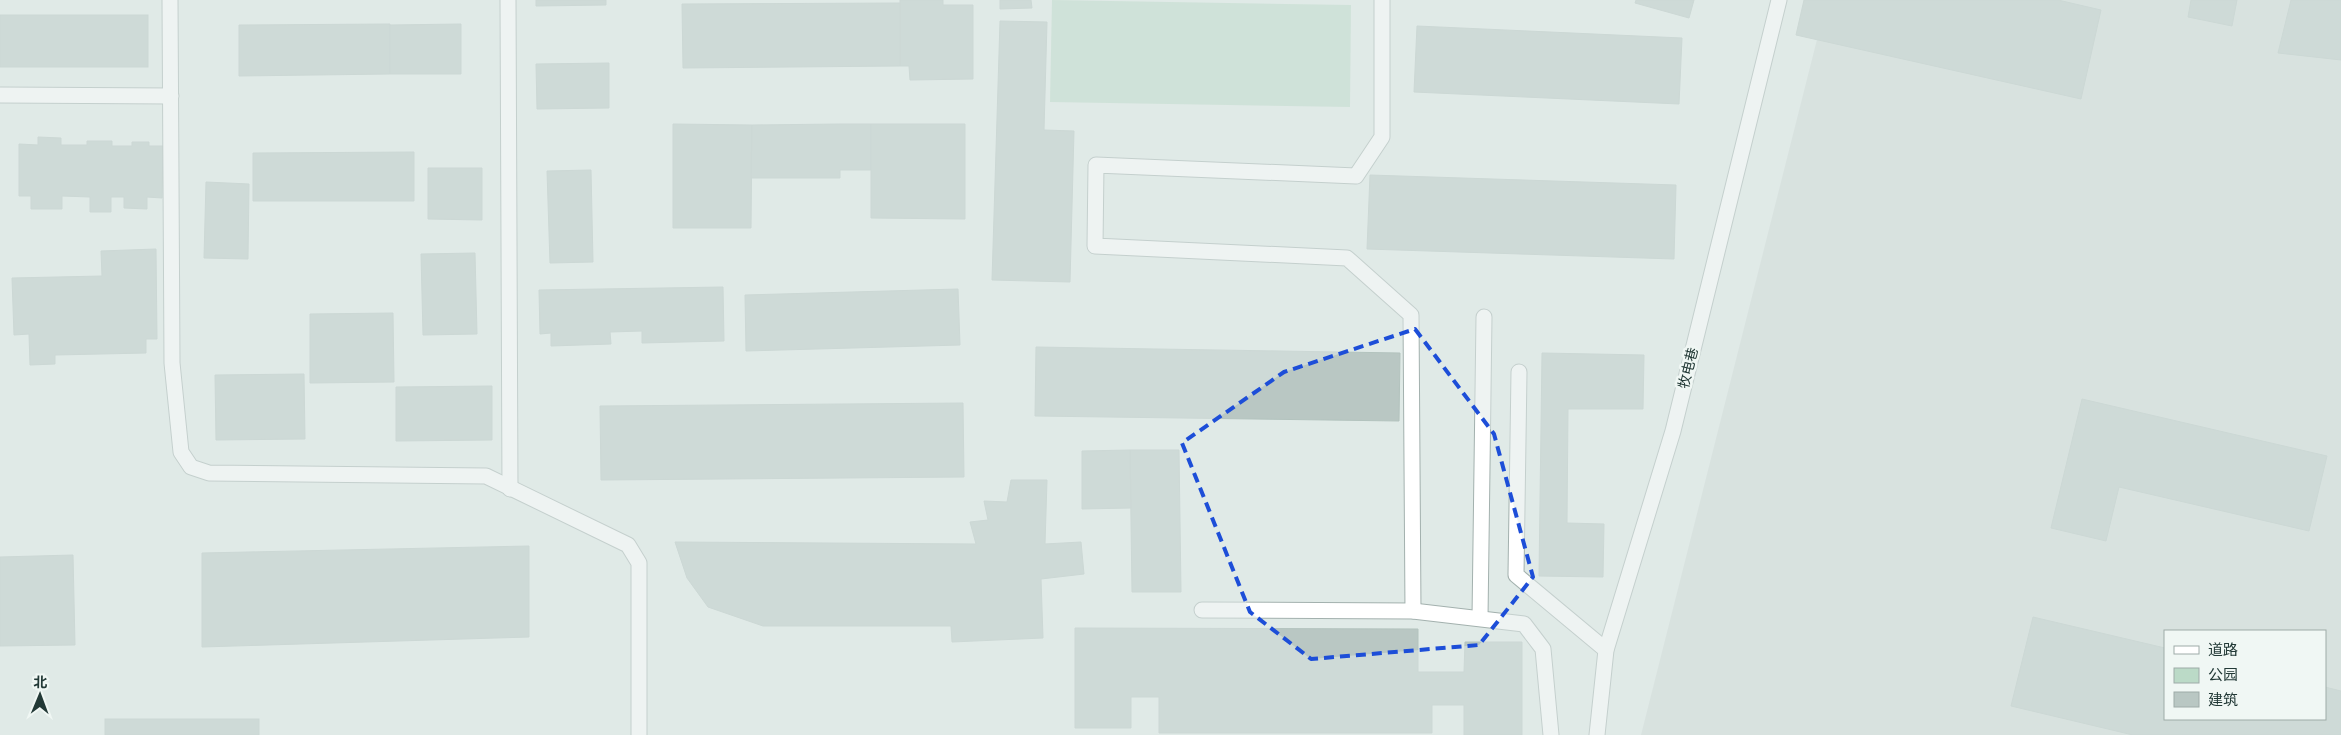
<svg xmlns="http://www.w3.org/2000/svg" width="2341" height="735" viewBox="0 0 2341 735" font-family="'Nunito Sans','Noto Sans SC',sans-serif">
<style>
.built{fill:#cfdad6;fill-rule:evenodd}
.green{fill:#bbdac7}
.building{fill:#b9c7c3;stroke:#b3c3be}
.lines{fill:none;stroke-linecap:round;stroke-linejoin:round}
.lane-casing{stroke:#a3b1ae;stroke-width:17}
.street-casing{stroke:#a3b1ae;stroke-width:17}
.lane{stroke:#fff;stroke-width:15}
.street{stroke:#fff;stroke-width:15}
.marked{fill:none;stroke:#1d4ed8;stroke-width:4;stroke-dasharray:10 6;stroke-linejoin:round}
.labels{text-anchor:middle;stroke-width:5;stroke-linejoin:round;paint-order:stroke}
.street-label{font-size:14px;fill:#223936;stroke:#f0f7f4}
</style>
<rect width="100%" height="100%" fill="#e0eae7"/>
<path class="built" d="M1827,0H2341V735H1641ZM2165,631H2325V719H2165Z"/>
<polygon class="green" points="1052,0 1351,5 1350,107 1050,102"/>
<g class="building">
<polygon points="536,0 606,0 606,5 536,6"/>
<polygon points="900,0 943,0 943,5 973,5 973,79 910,80 909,66 900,66"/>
<polygon points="1000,0 1031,0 1032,8 1000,9"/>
<polygon points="1636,0 1694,0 1689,18 1635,3"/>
<polygon points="1804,0 2058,0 2101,10 2081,99 1796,35"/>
<polygon points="2191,0 2237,0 2232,26 2188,17"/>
<polygon points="2291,0 2341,0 2341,60 2278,53"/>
<polygon points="900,3 900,66 683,68 682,4"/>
<rect x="0" y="15" width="148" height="52"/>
<polygon points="1000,21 1047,22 1044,130 1074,131 1070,282 992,280"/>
<polygon points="390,24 390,74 239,76 239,25"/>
<polygon points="461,24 461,74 390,74 390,25"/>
<polygon points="1417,26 1682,38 1679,104 1414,92"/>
<polygon points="609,63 609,108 537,109 536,64"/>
<polygon points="673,124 752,125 751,228 673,228"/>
<polygon points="840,124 871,124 871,170 840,170 840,178 751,178 752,125"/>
<polygon points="871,124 965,124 965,219 871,218"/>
<polygon points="38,137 61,138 61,145 87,145 87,141 112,141 112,146 132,146 132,142 149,142 149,146 163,146 162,198 147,197 147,209 124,208 124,197 111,197 111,212 90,212 90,197 62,196 62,209 31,209 31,196 19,196 19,144 38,145"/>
<polygon points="414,152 414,201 253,201 253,153"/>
<polygon points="428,168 482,168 482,220 428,219"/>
<polygon points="591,170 593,262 550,263 547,171"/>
<polygon points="1370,175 1676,185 1674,259 1367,249"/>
<polygon points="206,182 249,184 248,259 204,258"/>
<polygon points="156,249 157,339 146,339 146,353 55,355 55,364 30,365 29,334 14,335 12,278 102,276 101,251"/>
<polygon points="475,253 477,334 423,335 421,254"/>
<polygon points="723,287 724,341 642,343 642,331 610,332 611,344 551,346 551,333 540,334 539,290"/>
<polygon points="958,289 960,345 746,351 745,295"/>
<polygon points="393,313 394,382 310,383 310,314"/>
<polygon points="1036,347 1400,353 1399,421 1035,416"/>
<polygon points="1542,353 1644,355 1643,409 1568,409 1567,523 1604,524 1603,577 1539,576"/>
<polygon points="304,374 305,439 216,440 215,375"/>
<polygon points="492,386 492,440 396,441 396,387"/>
<polygon points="2082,399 2327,456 2309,531 2119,487 2106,541 2051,528"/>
<polygon points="963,403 964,477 601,480 600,406"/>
<polygon points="1130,450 1179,450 1181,592 1132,592"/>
<polygon points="1130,450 1131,508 1082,509 1082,451"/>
<polygon points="1011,480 1047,480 1045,544 1081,542 1084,574 1041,579 1043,638 952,642 951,626 763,626 708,607 687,578 675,542 976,544 970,522 988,520 984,501 1007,502"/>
<polygon points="529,546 529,637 202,647 202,553"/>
<polygon points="73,555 75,645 0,646 0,557"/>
<polygon points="2033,617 2165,648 2165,719 2325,719 2325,687 2341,691 2341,735 2133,735 2011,706"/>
<polygon points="1075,628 1418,629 1418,672 1464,672 1465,642 1522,642 1522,735 1464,735 1464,705 1432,705 1432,733 1159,733 1159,697 1131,697 1131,728 1075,728"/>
<rect x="105" y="719" width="154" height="16"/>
</g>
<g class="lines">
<g class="lane-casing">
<g id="lane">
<polyline points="170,0 172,363 181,452 191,467 209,473 486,476 628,545 639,563 639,735"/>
<polyline points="508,0 510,489"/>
<polyline points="1382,0 1382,137 1356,176 1096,165 1095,246 1347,258 1411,315 1413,611"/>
<polyline points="0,95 171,96"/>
<polyline points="1519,372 1516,575 1606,650"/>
<polyline points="1202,610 1413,611 1524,624 1543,649 1551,735"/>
<polyline points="1480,618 1484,317"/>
</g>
</g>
<g class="street-casing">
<polyline id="street" points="1597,735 1606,650 1673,431 1779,0"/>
</g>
<use href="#lane" class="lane"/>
<use href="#street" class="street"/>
</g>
<path d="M0 0H2341V735H0ZM1415,329L1494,434L1533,577L1479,645L1311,659L1250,612L1182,443L1284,372Z" fill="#e0eae7" fill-opacity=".55" fill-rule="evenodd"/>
<path class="marked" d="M1415,329L1494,434L1533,577L1479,645L1311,659L1250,612L1182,443L1284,372Z"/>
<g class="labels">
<g class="street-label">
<text transform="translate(1688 368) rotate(-76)" y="5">牧电巷</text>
</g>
</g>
<rect x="2164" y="630" width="162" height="90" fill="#f0f7f4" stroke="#9eaba8"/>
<rect x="2174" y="646" width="25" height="8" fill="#ffffff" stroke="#9eaba8"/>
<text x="2208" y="655" font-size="15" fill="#223936">道路</text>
<rect x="2174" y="668" width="25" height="15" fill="#bbdac7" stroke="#9eaba8"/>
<text x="2208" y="680" font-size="15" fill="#223936">公园</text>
<rect x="2174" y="692" width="25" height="15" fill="#b9c7c3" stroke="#9eaba8"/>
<text x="2208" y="705" font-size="15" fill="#223936">建筑</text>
<g transform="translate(40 695) rotate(1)" stroke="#f0f7f4" stroke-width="4" paint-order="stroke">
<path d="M0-4L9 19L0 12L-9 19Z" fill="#223936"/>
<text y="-8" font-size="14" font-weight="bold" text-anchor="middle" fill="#223936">北</text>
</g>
</svg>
